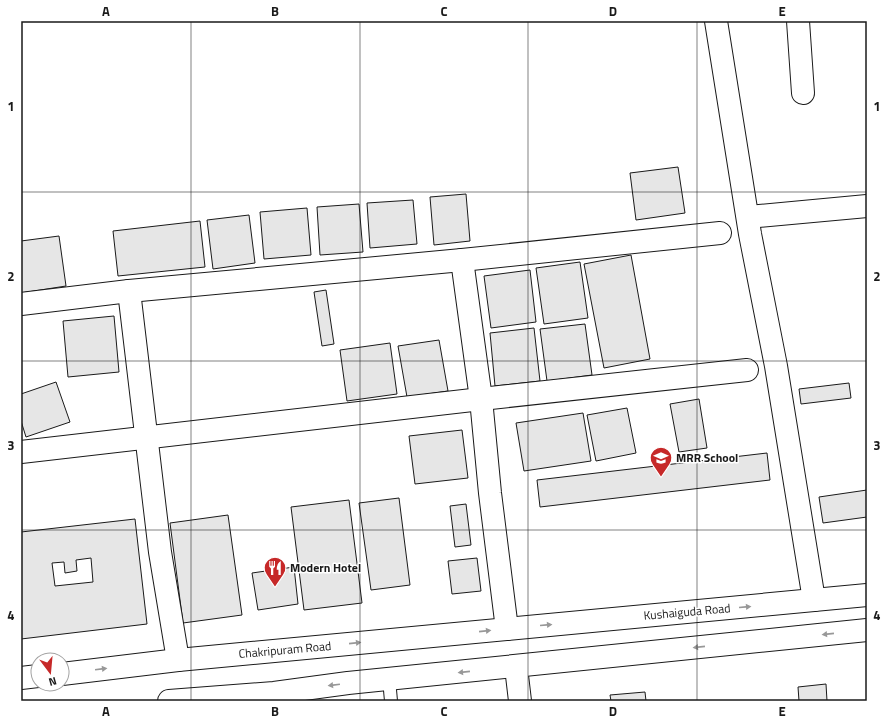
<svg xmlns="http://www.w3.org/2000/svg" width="888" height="722" viewBox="0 0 888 722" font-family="'Titillium Web',sans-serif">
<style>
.building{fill:#e6e6e6;stroke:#1a1a1a;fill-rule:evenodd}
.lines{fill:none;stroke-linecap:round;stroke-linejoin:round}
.service-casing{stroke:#1a1a1a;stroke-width:14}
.minor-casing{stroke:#1a1a1a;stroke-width:24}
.primary-casing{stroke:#1a1a1a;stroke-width:24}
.service{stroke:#fff;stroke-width:12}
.minor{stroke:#fff;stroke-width:22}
.primary{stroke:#fff;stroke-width:22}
.oneway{fill:#989898}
.grid{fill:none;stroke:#1a1a1a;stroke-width:1;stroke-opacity:0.55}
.labels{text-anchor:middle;stroke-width:3;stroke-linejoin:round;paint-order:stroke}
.poi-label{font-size:12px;font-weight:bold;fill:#1a1a1a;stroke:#fff;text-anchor:start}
.street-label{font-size:12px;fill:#1a1a1a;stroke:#fff}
.neatline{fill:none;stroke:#1a1a1a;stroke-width:1.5}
.grid-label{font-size:13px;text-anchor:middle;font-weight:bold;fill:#1a1a1a}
</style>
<rect width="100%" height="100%" fill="#fff"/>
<g class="building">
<polygon points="678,167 685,213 636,220 630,173"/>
<polygon points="466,194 470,241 434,245 430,197"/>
<polygon points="413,200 417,244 370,248 367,203"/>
<polygon points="359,204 363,252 320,255 317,207"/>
<polygon points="307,208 311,255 264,259 260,212"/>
<polygon points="249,215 255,263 213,269 207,220"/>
<polygon points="200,221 205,267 118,276 113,231"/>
<polygon points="59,236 66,286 21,293 21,241"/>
<polygon points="631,255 650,359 604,368 584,264"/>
<polygon points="580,262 588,318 544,324 536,268"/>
<polygon points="530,270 536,322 491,328 484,276"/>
<polygon points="326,290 334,344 322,346 314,292"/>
<polygon points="114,316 119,372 68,377 63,321"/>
<polygon points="585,324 592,375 547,381 540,329"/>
<polygon points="534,328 540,381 495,386 490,333"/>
<polygon points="439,340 448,391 407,397 398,346"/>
<polygon points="390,343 397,394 347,401 340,350"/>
<polygon points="56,382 70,422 26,437 21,421 21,394"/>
<polygon points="849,383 851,398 801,404 799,389"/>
<polygon points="699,399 707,448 679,452 670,404"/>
<polygon points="627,408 636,453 596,461 587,415"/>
<polygon points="583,413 591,461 524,471 516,423"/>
<polygon points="462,430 468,478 415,484 409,436"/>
<polygon points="767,453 770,480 540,507 537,480"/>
<polygon points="867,490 867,517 823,523 819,497"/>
<polygon points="399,498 410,585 371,590 359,503"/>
<polygon points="349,500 362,603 304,610 291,507"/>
<polygon points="466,504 471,545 455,547 450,506"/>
<polygon points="228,515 242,615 183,623 170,523"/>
<path d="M135,519L147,624L21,639V532ZM91,558L93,582L55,586L52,563L64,562L65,573L77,571L76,560Z"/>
<polygon points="477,558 481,591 452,594 448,561"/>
<polygon points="294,567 298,604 258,610 252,573"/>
<polygon points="826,684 827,701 799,701 798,687"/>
<polygon points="645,692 646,701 611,701 610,695"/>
</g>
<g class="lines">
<g class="service-casing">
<polyline id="service" points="389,679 391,701"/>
</g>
<g class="minor-casing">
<g id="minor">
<polyline points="716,21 750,234 776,366 814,600"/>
<polyline points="798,21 803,93"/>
<polyline points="748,217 867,206"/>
<polyline points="462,260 481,399 490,493 507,629"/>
<polyline points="129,291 160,552 178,660"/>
<polyline points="21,304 129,291 462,260 720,233"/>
<polyline points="21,452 481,399 747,370"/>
<polyline points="516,667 520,701"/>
</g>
</g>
<g class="primary-casing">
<g id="primary">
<polyline points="62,674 178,660 867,595"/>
<polyline points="21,678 38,676"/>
<polyline points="169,701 274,693 348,683 867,630"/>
</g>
</g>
<use href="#service" class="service"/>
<use href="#minor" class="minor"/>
<use href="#primary" class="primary"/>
</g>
<defs><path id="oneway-solid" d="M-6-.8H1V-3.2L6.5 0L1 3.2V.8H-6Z"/></defs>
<g class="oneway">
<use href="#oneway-solid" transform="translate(745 607) rotate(-5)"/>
<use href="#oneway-solid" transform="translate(546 625) rotate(-5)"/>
<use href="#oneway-solid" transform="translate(485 631) rotate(-6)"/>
<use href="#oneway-solid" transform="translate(828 634) rotate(174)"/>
<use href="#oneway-solid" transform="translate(355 643) rotate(-6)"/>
<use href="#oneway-solid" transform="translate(699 647) rotate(174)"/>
<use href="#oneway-solid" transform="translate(101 669) rotate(-7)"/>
<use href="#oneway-solid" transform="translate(464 672) rotate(174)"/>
<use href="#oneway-solid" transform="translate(334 685) rotate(173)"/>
</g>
<path class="grid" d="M191,21V701M360,21V701M528,21V701M697,21V701M21,192H867M21,361H867M21,530H867"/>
<defs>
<g id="school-pin" transform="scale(1.15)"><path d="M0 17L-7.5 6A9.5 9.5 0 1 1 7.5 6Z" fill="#c62828" stroke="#fff"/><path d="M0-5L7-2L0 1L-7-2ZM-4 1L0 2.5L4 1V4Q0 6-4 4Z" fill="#fff"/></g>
<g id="restaurant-pin" transform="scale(1.15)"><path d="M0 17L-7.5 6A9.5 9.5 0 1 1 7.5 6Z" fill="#c62828" stroke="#fff"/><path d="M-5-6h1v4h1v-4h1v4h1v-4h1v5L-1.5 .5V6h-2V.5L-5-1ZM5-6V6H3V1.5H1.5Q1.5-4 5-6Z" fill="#fff"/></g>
</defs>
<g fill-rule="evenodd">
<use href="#school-pin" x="661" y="458"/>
<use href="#restaurant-pin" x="275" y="568"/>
</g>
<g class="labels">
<g class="poi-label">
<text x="676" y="462">MRR School</text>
<text x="290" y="572">Modern Hotel</text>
</g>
<g class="street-label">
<text transform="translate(687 612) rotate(-5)" y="4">Kushaiguda Road</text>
<text transform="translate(285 650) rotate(-5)" y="4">Chakripuram Road</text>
</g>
</g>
<rect width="888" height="722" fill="none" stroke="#ffffff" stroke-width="44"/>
<g transform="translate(50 672) rotate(164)"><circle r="19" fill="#ffffff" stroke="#a3a3a3"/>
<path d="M0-3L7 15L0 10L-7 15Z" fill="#c62828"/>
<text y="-6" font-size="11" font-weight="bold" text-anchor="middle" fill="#1a1a1a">N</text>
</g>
<rect x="22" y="22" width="844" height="678" class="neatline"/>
<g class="grid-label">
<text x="106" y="16">A</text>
<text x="275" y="16">B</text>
<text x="444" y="16">C</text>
<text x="613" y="16">D</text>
<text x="782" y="16">E</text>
<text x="11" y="111">1</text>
<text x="877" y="111">1</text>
<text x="11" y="281">2</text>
<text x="877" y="281">2</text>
<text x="11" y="450">3</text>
<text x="877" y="450">3</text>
<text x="11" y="620">4</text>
<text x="877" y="620">4</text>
<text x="106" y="716">A</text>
<text x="275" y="716">B</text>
<text x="444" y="716">C</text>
<text x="613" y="716">D</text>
<text x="782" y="716">E</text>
</g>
</svg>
